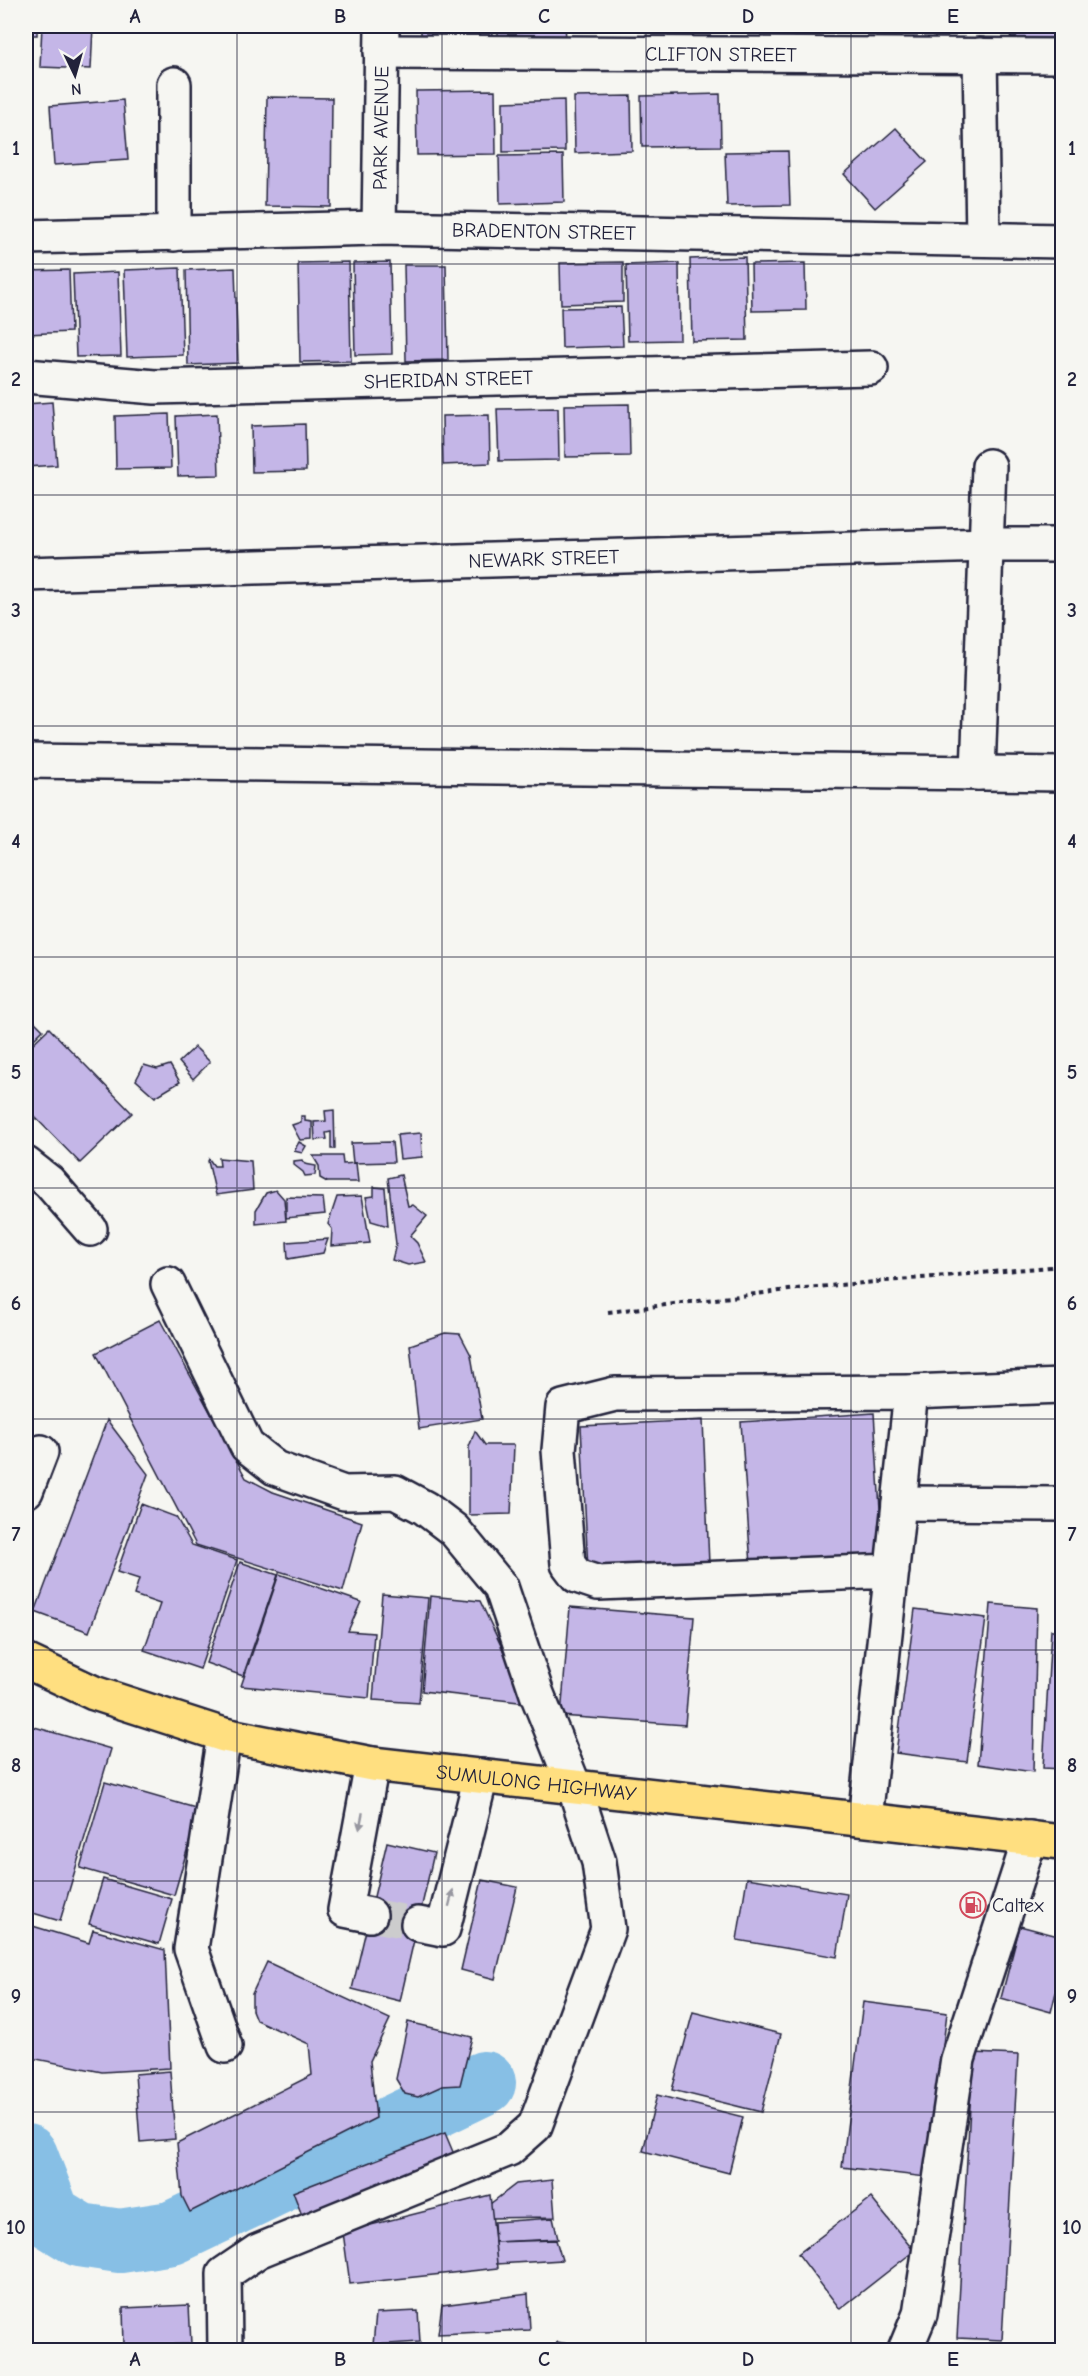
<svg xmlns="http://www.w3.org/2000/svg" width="1088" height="2376" viewBox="0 0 1088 2376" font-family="'Comic Neue',sans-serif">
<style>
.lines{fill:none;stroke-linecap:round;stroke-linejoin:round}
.river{stroke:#87bfe5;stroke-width:64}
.building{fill:#c4b6e7;stroke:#22223b;stroke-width:1.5}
.minor-tunnel{stroke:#cccccd;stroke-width:33;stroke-dasharray:33 16;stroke-linecap:butt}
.minor-casing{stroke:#22223b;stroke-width:38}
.major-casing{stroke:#22223b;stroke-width:38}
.path{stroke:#22223b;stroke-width:4;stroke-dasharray:4.5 4.5;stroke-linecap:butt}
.minor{stroke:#f6f6f2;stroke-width:33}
.major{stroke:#ffdf80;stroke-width:33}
.oneway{fill:#9797a0}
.grid{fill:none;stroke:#22223b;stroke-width:1.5;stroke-opacity:0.55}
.labels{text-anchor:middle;stroke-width:6;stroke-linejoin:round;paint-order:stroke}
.street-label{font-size:20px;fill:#22223b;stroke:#f6f6f2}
.poi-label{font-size:20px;fill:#22223b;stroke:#f6f6f2;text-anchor:start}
.neatline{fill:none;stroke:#22223b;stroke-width:2}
.grid-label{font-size:20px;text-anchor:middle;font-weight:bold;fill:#22223b}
</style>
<rect width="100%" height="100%" fill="#f6f6f2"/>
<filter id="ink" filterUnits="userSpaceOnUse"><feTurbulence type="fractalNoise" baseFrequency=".0167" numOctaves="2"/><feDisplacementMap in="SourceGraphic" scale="12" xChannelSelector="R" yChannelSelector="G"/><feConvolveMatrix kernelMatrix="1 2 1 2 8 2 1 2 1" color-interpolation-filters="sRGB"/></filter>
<g filter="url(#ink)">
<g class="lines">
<polyline class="river" points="26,2156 49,2216 80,2235 120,2241 172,2233 484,2083"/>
</g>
<g class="building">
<rect x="26" y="26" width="11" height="9"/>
<polygon points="42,26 93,26 91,69 40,67"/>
<polygon points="421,26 492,26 492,38 421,40"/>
<polygon points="498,26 565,26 566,38 498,40"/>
<polygon points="1011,26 1062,26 1062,44 1010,44"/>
<polygon points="495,90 496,154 417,155 416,91"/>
<polygon points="720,94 721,146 642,147 641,96"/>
<polygon points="631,96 632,151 575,153 574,97"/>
<polygon points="267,97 332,98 331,207 265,206"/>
<polygon points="123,100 128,160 54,165 50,106"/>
<polygon points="564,100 565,151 503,152 503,102"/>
<polygon points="896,128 927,162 875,208 844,174"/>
<polygon points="788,151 790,205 727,206 725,152"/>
<polygon points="563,155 564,202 500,204 499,156"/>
<polygon points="745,257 747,340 692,341 690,259"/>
<polygon points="349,262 351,361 300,362 298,263"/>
<polygon points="390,262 392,354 355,355 353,263"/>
<polygon points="623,262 623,302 561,304 560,263"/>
<polygon points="679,263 680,340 628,341 626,265"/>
<polygon points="805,263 806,310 752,311 751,264"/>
<polygon points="404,265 446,265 448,360 406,361"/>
<polygon points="180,268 183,355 127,357 124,270"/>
<polygon points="235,268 238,363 188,365 186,270"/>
<polygon points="69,270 71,332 26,334 26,271"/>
<polygon points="118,272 121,356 76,357 73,274"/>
<polygon points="621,307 623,346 562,348 561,308"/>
<polygon points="52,402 57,465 26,467 26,404"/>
<polygon points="629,404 630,456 565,457 564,405"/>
<polygon points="558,408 559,460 499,461 497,409"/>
<polygon points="169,414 171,468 116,469 115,416"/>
<polygon points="217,414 219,475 178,476 176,416"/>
<polygon points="489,415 490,463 443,465 442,416"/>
<polygon points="305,424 306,471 252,472 251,426"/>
<polygon points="26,1013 43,1030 26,1047"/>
<polygon points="49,1028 132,1113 80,1163 26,1108 26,1050"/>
<polygon points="195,1047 210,1062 193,1079 179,1062"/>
<polygon points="144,1065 157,1069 170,1065 180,1082 155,1097 136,1080"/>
<polygon points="334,1110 335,1149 331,1149 331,1132 326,1133 327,1139 315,1140 314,1122 326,1121 325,1111"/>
<polygon points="301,1116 305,1116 305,1121 312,1122 312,1139 300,1140 292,1125 301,1122"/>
<polygon points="421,1133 422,1157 400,1159 397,1135"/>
<polygon points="299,1142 306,1146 302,1153 294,1151"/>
<polygon points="392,1142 394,1162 353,1163 351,1143"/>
<polygon points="313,1156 342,1156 343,1164 356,1163 358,1182 327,1182 320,1178 319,1166"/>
<polygon points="219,1158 251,1161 253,1190 216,1195 208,1161 209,1159 214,1166 220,1166"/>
<polygon points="302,1160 305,1164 316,1166 315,1175 305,1176 303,1172 294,1165 294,1161"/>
<polygon points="401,1175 408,1206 413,1205 427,1216 410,1236 417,1243 426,1262 408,1265 392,1260 396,1244 388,1178"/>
<polygon points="374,1187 385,1188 388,1226 371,1221 366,1197 374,1196"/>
<polygon points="276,1190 284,1199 286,1221 256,1224 256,1210 266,1193"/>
<polygon points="362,1196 370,1243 331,1246 332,1229 328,1224 337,1197"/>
<polygon points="286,1197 323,1198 325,1214 286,1218"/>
<polygon points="328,1239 323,1253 288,1259 287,1242"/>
<polygon points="160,1320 246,1478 273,1492 362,1522 343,1591 196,1545 96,1353"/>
<polygon points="445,1333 460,1334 471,1355 482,1419 419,1429 410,1345"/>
<polygon points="874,1413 883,1557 751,1565 741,1422"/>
<polygon points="107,1420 148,1474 89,1632 35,1612"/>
<polygon points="703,1420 709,1564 588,1570 581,1426"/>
<polygon points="26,1425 33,1428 26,1443"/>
<polygon points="475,1431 485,1445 514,1445 511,1514 469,1515 469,1447"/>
<polygon points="141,1504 176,1517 192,1545 237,1560 200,1669 144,1650 160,1604 134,1595 139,1579 117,1572"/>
<polygon points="240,1562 278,1575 243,1676 206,1663"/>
<polygon points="279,1574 361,1602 348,1631 374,1633 369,1698 241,1686"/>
<polygon points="382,1594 428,1598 419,1703 373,1700"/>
<polygon points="430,1596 480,1601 528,1703 422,1691"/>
<polygon points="991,1604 1037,1608 1033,1772 978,1764"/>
<polygon points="570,1607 694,1617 685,1725 561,1716"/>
<polygon points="915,1609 986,1618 967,1762 896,1753"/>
<polygon points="1051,1630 1062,1630 1062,1769 1043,1768"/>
<polygon points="31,1726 111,1749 60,1921 26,1911 26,1745"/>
<polygon points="105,1782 199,1809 174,1895 80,1868"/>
<polygon points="387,1842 434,1853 400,2001 352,1989"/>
<polygon points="747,1878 847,1894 837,1957 737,1940"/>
<polygon points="103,1879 172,1899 159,1944 89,1924"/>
<polygon points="482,1880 517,1887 495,1979 461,1970"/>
<polygon points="26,1924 89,1943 93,1930 165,1950 170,2068 102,2072 26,2057"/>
<polygon points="1020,1926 1062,1937 1062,1969 1051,2012 1001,1998"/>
<polygon points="267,1962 390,2019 370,2061 376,2118 190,2212 182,2196 177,2143 312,2075 309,2044 256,2020 252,2010 252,1994"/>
<polygon points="863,2002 947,2013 926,2177 842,2167"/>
<polygon points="693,2012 781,2034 761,2112 672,2090"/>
<polygon points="408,2022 472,2037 460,2085 442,2086 418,2097 405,2094 396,2079"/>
<polygon points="973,2053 1018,2055 1002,2340 957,2338"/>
<polygon points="170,2071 175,2139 140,2142 135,2074"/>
<polygon points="657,2095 743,2117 729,2173 643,2151"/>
<polygon points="445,2133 456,2159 303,2218 293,2192"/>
<polygon points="552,2180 555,2217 492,2218 490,2204 516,2184"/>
<polygon points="490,2195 498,2268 350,2284 343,2232"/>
<polygon points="871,2198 914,2251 840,2309 798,2254"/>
<polygon points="553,2218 558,2239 495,2242 494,2222"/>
<polygon points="556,2240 562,2260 497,2264 495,2242"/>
<polygon points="528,2294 530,2330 438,2334 442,2305"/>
<polygon points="189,2305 191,2344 124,2346 123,2308"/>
<polygon points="418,2311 420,2342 373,2345 376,2313"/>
<polygon points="557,2342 579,2346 579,2350 555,2350"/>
<polygon points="189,2345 190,2350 124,2350 123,2347"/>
</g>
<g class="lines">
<polyline class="minor-tunnel" points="370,1915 418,1924"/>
<g class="minor-casing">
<g id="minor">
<path id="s1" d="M381,52L1062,56"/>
<polyline points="980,55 983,239"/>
<path id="s2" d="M379,228L382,26"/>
<polyline points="174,234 174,84"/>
<path id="s3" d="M26,237L379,228L1062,241"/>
<path id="s4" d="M26,376L155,387L871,368"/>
<path id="s5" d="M26,574L988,545H1062"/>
<polyline points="26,761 1062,774"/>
<polyline points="978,773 989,466"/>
<polyline points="26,1164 49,1182 90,1229"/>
<polyline points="168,1284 247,1446 275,1468 308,1480 344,1493 395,1492 425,1508 454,1530 501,1587 537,1694 574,1786 599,1862 608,1929 535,2126 509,2149 258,2251 224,2274 225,2350"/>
<polyline points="911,1392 1062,1386"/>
<polyline points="26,1491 41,1452"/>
<polyline points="899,1503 1062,1504"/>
<polyline points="224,1735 191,1949 225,2046"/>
<polyline points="865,1819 911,1392 615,1394 563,1407 559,1450 568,1564 577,1576 598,1583 892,1571"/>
<polyline points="370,1915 345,1910 372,1764"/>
<polyline points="418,1924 443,1929 481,1776"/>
<polyline points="905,2350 920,2314 958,2059 1030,1838"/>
</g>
</g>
<g class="major-casing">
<g id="major">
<path id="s6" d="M26,1661L94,1693L224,1735L372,1764L1062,1842"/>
</g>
</g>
<polyline class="path" points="608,1312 805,1288 1062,1266"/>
<use href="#minor" class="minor"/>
<use href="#major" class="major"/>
</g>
<defs><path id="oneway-solid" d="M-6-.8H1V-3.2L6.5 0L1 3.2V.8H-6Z" transform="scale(1.5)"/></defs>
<g class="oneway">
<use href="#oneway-solid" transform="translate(361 1821) rotate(101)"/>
<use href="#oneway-solid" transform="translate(451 1898) rotate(-76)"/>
</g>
</g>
<path class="grid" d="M237,26V2350M442,26V2350M646,26V2350M851,26V2350M26,264H1062M26,495H1062M26,726H1062M26,957H1062M26,1188H1062M26,1419H1062M26,1650H1062M26,1881H1062M26,2112H1062"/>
<defs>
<g id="fuel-ring" transform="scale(1.35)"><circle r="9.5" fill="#f6f6f2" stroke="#d1495b" stroke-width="1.5"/><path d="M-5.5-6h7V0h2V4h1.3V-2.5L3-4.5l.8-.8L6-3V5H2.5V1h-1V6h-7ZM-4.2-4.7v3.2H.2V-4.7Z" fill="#d1495b"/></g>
</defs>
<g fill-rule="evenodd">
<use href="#fuel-ring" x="973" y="1905"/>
</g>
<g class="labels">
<g class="street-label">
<text dy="7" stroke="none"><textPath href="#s1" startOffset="340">CLIFTON STREET</textPath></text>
<text dy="7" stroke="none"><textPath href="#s2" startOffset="100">PARK AVENUE</textPath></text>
<text dy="7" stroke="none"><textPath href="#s3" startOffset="518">BRADENTON STREET</textPath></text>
<text dy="7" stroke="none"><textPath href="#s4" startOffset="423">SHERIDAN STREET</textPath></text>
<text dy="7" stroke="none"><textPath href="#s5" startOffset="518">NEWARK STREET</textPath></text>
<text dy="7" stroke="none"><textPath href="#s6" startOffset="528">SUMULONG HIGHWAY</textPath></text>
</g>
<g class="poi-label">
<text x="992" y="1912">Caltex</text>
</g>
</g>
<rect width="1088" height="2376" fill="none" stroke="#f6f6f2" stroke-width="66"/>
<g transform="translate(75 75) rotate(175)" stroke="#f6f6f2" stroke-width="4.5" paint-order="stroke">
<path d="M0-4.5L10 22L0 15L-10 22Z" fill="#22223b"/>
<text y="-9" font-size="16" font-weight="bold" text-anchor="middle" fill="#22223b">N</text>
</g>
<rect x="33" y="33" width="1022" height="2310" class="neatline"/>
<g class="grid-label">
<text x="135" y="23">A</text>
<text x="340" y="23">B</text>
<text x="544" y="23">C</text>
<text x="748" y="23">D</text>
<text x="953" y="23">E</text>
<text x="16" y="155">1</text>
<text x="1072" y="155">1</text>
<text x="16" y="386">2</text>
<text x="1072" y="386">2</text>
<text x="16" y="617">3</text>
<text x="1072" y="617">3</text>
<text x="16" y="848">4</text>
<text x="1072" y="848">4</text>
<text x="16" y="1079">5</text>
<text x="1072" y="1079">5</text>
<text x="16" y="1310">6</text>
<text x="1072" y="1310">6</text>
<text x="16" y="1541">7</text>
<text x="1072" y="1541">7</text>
<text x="16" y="1772">8</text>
<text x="1072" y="1772">8</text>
<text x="16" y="2003">9</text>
<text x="1072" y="2003">9</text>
<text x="16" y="2234">10</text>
<text x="1072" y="2234">10</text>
<text x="135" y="2366">A</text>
<text x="340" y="2366">B</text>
<text x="544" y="2366">C</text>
<text x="748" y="2366">D</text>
<text x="953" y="2366">E</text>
</g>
</svg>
